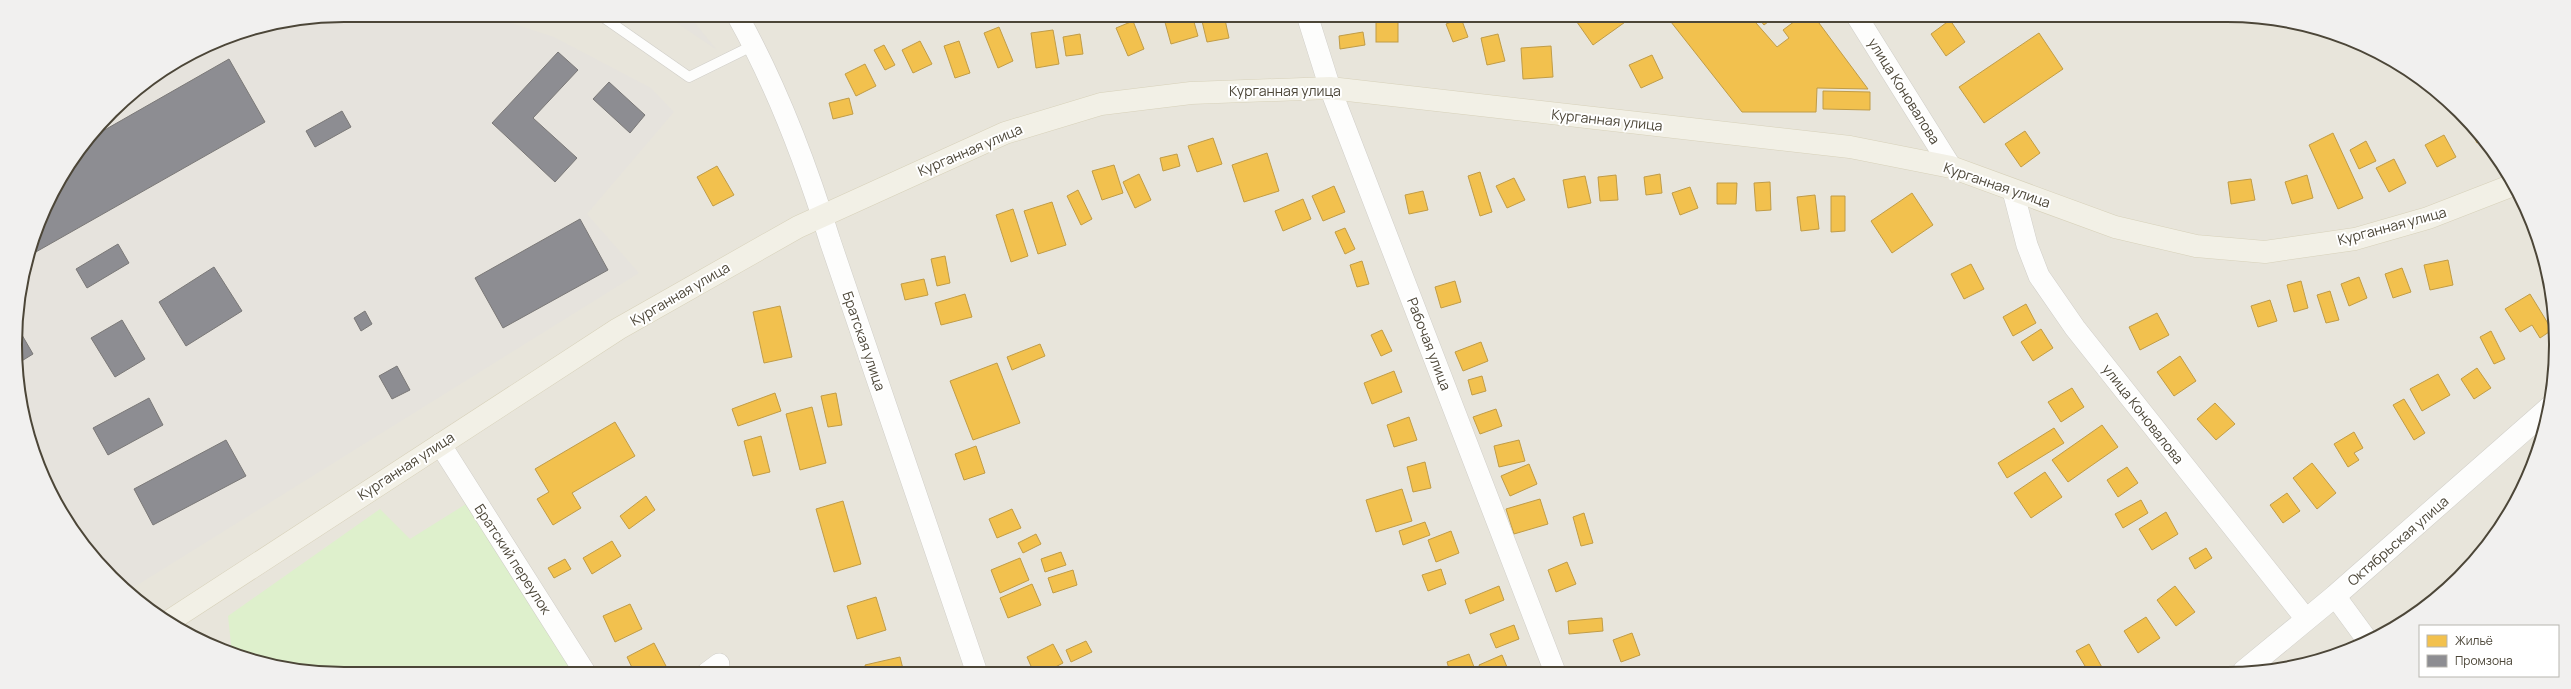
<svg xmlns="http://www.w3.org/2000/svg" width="2571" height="689" viewBox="0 0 2571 689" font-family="Manrope,sans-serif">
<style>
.residential{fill:#e8e5db}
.industrial{fill:#e6e3dd}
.green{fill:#def0cc}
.homes{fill:#f2c14e;stroke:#c09c47}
.industry{fill:#8d8d92;stroke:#7a7877}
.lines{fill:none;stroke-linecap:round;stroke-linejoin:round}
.service-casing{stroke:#d0cec8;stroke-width:11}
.minor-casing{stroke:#d0cec8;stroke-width:22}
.tertiary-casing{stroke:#d0cec8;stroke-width:23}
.primary-casing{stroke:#d7d1ba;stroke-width:23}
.service{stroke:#fdfdfc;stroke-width:10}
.minor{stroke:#fdfdfc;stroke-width:21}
.tertiary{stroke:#fdfdfc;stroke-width:22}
.primary{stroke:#f2f0e6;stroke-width:22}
.labels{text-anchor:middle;stroke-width:4;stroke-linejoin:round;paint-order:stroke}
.street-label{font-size:14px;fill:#4c4638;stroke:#fff}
.rim{fill:none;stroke:#4c4638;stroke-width:2}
</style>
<rect width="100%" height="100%" fill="#f3f3ee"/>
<polygon class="residential" points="345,15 2226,15 2291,21 2352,40 2409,70 2459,111 2500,161 2531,218 2550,280 2556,344 2550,409 2512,509 2444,592 2372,640 2269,671 345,674 280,668 219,649 162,619 83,545 49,490 26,430 16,323 26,259 49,199 83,144 127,97 219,40 280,21"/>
<g class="industrial">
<polygon points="345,15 486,15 554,37 651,88 674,112 587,214 639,273 131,589 83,545 49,490 26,430 16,323 26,259 49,199 83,144 127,97 219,40 280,21"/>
<polygon points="665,15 688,15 717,50"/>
</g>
<polygon class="green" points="466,504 574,674 345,674 280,668 232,653 228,616 380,509 410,539"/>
<g class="homes">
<polygon points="1163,15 1192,15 1198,36 1171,44"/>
<polygon points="1210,15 1224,15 1229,38 1207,42 1201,17"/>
<polygon points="1572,15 1635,15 1593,45"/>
<polygon points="1679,15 1749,15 1777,47 1789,38 1783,30 1803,15 1813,15 1868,89 1817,88 1816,112 1742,112 1671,22"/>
<polygon points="1756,15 1777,15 1764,25"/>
<polygon points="1461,18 1468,37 1453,42 1446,24"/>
<rect x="1376" y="19" width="22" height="23"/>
<polygon points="1950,20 1965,42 1946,56 1931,34"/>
<polygon points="1133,21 1144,49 1128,56 1116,28"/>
<polygon points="999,27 1013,61 998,68 984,33"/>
<polygon points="1053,30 1059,64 1036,68 1031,33"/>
<polygon points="1363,32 1365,45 1340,49 1339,36"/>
<polygon points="2039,33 2063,69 1984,123 1959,87"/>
<polygon points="1080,34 1083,54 1066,56 1063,37"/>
<polygon points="1498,34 1505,61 1487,65 1481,38"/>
<polygon points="920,41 932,64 913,73 902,50"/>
<polygon points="959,41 970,73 955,78 944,46"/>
<polygon points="884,45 895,65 885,70 874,50"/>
<polygon points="1551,46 1553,77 1523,79 1521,48"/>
<polygon points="1652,55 1663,78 1641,88 1629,65"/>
<polygon points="865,64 876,86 856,96 845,74"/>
<polygon points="1823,91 1870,92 1870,110 1823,109"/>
<polygon points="849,98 853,114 833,119 829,103"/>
<polygon points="2465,120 2466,120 2483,140 2477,143"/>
<polygon points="2025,131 2040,153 2021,167 2005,144"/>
<polygon points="2333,133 2363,198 2338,209 2309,145"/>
<polygon points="2444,135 2456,157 2437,167 2425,145"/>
<polygon points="1213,138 1222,164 1197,172 1188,146"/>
<polygon points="2366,141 2376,161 2359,169 2350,150"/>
<polygon points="1267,153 1279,191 1244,202 1232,165"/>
<polygon points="1177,154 1180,166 1163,171 1160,158"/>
<polygon points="2394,159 2406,183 2389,192 2376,168"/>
<polygon points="1114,165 1123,193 1102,200 1092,171"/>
<polygon points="717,166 734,195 713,206 697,177"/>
<polygon points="1480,172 1492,212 1480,216 1468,176"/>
<polygon points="1139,174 1151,200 1135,208 1123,182"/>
<polygon points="1660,174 1662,193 1646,195 1644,177"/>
<polygon points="1616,175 1618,200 1600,201 1598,177"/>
<polygon points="2307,175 2313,198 2292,204 2285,182"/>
<polygon points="1585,176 1591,203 1568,208 1563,180"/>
<polygon points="1514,178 1525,200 1507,208 1496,186"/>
<polygon points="2251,179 2255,200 2231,204 2228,182"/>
<polygon points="1770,182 1771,210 1756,211 1754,183"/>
<polygon points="1717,183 1737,183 1736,204 1717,204"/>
<polygon points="1334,186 1345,212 1323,221 1312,196"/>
<polygon points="1690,187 1698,208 1680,215 1672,193"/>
<polygon points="1078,190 1092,219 1081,225 1067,196"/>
<polygon points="1423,191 1428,210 1409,214 1405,195"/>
<polygon points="1912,193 1933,225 1892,253 1871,221"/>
<polygon points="1815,195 1819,229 1801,231 1797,197"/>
<polygon points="1831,196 1845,196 1845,231 1831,232"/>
<polygon points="1303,199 1311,219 1283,231 1275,211"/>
<polygon points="1052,202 1066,245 1038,254 1024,211"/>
<polygon points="1013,209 1028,256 1011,262 996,215"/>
<polygon points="1345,228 1355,249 1345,254 1335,232"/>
<polygon points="945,256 950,283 937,286 931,259"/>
<polygon points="2448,260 2453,285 2430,290 2424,265"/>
<polygon points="1362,261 1369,284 1357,287 1350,265"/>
<polygon points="1971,264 1984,289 1964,299 1951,274"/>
<polygon points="2402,268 2411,292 2393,298 2385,274"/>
<polygon points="2359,277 2367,298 2349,306 2341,284"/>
<polygon points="924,279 928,295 905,300 901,284"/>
<polygon points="1455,281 1461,302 1441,308 1435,287"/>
<polygon points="2301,281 2308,308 2294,312 2287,285"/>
<polygon points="2330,291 2339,320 2326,323 2317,295"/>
<polygon points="965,294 972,317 941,325 935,303"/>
<polygon points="2530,294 2552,330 2540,338 2532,325 2520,332 2505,309"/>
<polygon points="2270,300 2277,321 2258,327 2251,306"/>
<polygon points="2026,304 2036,323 2013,336 2003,317"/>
<polygon points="780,306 792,357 764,363 753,312"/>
<polygon points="2157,313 2169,335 2140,350 2129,327"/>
<polygon points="2041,329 2053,348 2033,361 2021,342"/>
<polygon points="1382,330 1392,351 1381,356 1371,335"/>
<polygon points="2491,331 2505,359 2494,364 2480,337"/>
<polygon points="1481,342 1488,361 1463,371 1455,352"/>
<polygon points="1040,344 1045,356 1012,370 1007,357"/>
<polygon points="2180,356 2196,381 2174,396 2157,372"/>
<polygon points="997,363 1020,423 973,440 950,381"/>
<polygon points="2477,368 2491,388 2474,399 2461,379"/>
<polygon points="1394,371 1402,392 1372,404 1364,383"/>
<polygon points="2438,374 2450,395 2422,411 2410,389"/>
<polygon points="1482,376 1486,391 1472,395 1468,380"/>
<polygon points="2072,388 2084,407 2061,422 2048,402"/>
<polygon points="775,393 781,411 738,426 732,409"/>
<polygon points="836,393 842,425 828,427 821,396"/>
<polygon points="2404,399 2425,433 2414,440 2393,405"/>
<polygon points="2215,403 2235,424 2216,440 2197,419"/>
<polygon points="812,407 826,463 800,470 786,414"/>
<polygon points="1496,409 1502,426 1480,434 1473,417"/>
<polygon points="1409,417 1417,440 1394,447 1387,425"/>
<polygon points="615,422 635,456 572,493 581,508 553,525 537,499 549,492 535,469"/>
<polygon points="2102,425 2118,447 2068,482 2052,460"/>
<polygon points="2054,428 2064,443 2007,478 1998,463"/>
<polygon points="2354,432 2363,448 2354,453 2359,460 2348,467 2334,444"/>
<polygon points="761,436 770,472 753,476 744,441"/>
<polygon points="1519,440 1525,461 1499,467 1494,446"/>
<polygon points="976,446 985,473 964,480 955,454"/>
<polygon points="1425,462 1431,488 1413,492 1407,467"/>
<polygon points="2312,463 2336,493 2317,509 2293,478"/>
<polygon points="1529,464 1537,484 1510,496 1501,476"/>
<polygon points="2127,467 2138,483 2118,497 2107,480"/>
<polygon points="2045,472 2062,497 2031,518 2014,493"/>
<polygon points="1402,489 1412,521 1376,532 1366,500"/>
<polygon points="2287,493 2300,511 2283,523 2270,505"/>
<polygon points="646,496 655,510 629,529 620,516"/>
<polygon points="1540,499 1548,524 1514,534 1506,509"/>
<polygon points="2141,500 2148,513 2123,528 2115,514"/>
<polygon points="843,501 861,564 834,572 816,509"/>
<polygon points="1012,509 1021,528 997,538 989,519"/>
<polygon points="2166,512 2178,534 2152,550 2139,529"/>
<polygon points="1584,513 1593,543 1581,546 1573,517"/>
<polygon points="1425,522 1430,535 1403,545 1399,531"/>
<polygon points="1451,531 1459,553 1436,562 1428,540"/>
<polygon points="1036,534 1041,544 1023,553 1018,543"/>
<polygon points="612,541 621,556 592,574 583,558"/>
<polygon points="2206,548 2212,558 2195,569 2189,558"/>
<polygon points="1061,552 1066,565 1045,572 1041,559"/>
<polygon points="1020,558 1029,580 1000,593 991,570"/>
<polygon points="565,559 571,569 554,578 548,568"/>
<polygon points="1567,562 1576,584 1556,592 1548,570"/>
<polygon points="1441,569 1446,584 1428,591 1422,575"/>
<polygon points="1073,570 1077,585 1053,593 1048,578"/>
<polygon points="1032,584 1041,605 1008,618 1000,598"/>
<polygon points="1499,586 1504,600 1470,614 1465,600"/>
<polygon points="2175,586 2195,612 2176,626 2157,600"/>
<polygon points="876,597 886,630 857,639 847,606"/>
<polygon points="630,604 642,629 615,642 603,616"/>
<polygon points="2146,617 2160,638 2138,653 2124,631"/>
<polygon points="1602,618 1603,631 1569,634 1568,621"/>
<polygon points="1514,625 1519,639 1496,648 1490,634"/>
<polygon points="1632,633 1640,655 1621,662 1613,640"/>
<polygon points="1086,641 1092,652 1071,662 1066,650"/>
<polygon points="654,643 667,668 655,674 635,674 627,657"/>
<polygon points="1053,644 1063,663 1044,673 1034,673 1027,657"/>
<polygon points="2089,644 2104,671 2088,671 2076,651"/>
<polygon points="1469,654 1474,667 1459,672 1450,672 1447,662"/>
<polygon points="1502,655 1509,672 1482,672 1479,665"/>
<polygon points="900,657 904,673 867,673 865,665"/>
</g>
<g class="industry">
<polygon points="558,52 578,70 533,118 577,158 555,182 492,123"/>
<polygon points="229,59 265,122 27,257 49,199 87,140"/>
<polygon points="609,82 645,115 630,133 593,99"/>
<polygon points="342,111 351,127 315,147 306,131"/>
<polygon points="580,219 608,270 503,328 475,278"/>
<polygon points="118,244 129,263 87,288 76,269"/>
<polygon points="214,267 242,311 186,346 159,302"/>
<polygon points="365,311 372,324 361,331 354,318"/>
<polygon points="122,320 145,359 115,377 91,338"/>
<polygon points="22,335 33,354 20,362 17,337"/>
<polygon points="397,366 410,390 392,399 379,376"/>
<polygon points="149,398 163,425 108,455 93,428"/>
<polygon points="226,440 246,476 153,525 134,489"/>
</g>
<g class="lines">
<g class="service-casing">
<polyline id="service" points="600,15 689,77 754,45"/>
</g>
<g class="minor-casing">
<g id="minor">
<path d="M737,15C777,86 806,163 830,241L977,673"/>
<polyline points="1307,15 1330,88 1555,672"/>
<polyline points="1856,15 1951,167"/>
<polyline points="2013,191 2027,245 2039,276 2075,328 2306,619"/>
<polyline points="440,444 586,674"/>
<polyline points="2335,596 2368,641"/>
<polyline points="707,673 719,664"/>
</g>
</g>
<g class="tertiary-casing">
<polyline id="tertiary" points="2244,671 2335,596 2550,407"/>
</g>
<g class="primary-casing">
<polyline id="primary" points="168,622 618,329 798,227 1005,133 1101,104 1191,93 1330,88 1850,147 1951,167 2115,227 2196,246 2265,252 2355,239 2428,218 2513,185"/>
</g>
<use href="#service" class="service"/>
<use href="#minor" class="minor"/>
<use href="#tertiary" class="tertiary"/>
<use href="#primary" class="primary"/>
</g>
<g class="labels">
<g class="street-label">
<text x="1285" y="96">Курганная улица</text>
<text transform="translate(1904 91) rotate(58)" y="5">улица Коновалова</text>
<text transform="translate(1607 120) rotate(6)" y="5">Курганная улица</text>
<text transform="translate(970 150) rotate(-23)" y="5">Курганная улица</text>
<text transform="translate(1997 185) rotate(19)" y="5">Курганная улица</text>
<text transform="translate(2392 226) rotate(-15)" y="5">Курганная улица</text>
<text transform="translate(680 294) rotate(-30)" y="5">Курганная улица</text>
<text transform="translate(864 341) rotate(71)" y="5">Братская улица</text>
<text transform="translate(1429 344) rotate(69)" y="5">Рабочая улица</text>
<text transform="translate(2143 414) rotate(52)" y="5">улица Коновалова</text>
<text transform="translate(406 466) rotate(-33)" y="5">Курганная улица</text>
<text transform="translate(2398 541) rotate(-41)" y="5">Октябрьская улица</text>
<text transform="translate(513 559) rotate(57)" y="5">Братский переулок</text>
</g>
</g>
<path d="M0 0H2571V689H0ZM344 22H2227A322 322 0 0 1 2549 344V345A322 322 0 0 1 2227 667H344A322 322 0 0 1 22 345V344A322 322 0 0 1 344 22Z" fill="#f1f0ef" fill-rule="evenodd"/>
<path class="rim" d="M344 22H2227A322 322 0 0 1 2549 344V345A322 322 0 0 1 2227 667H344A322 322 0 0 1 22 345V344A322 322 0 0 1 344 22Z"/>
<rect x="2419" y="625" width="140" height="52" fill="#ffffff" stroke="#b7b5af"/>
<rect x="2427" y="635" width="20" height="12" fill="#f2c14e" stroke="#b7b5af"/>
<text x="2455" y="645" font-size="12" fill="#4c4638">Жильё</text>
<rect x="2427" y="655" width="20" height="12" fill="#8d8d92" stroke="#b7b5af"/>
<text x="2455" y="665" font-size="12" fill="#4c4638">Промзона</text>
</svg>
